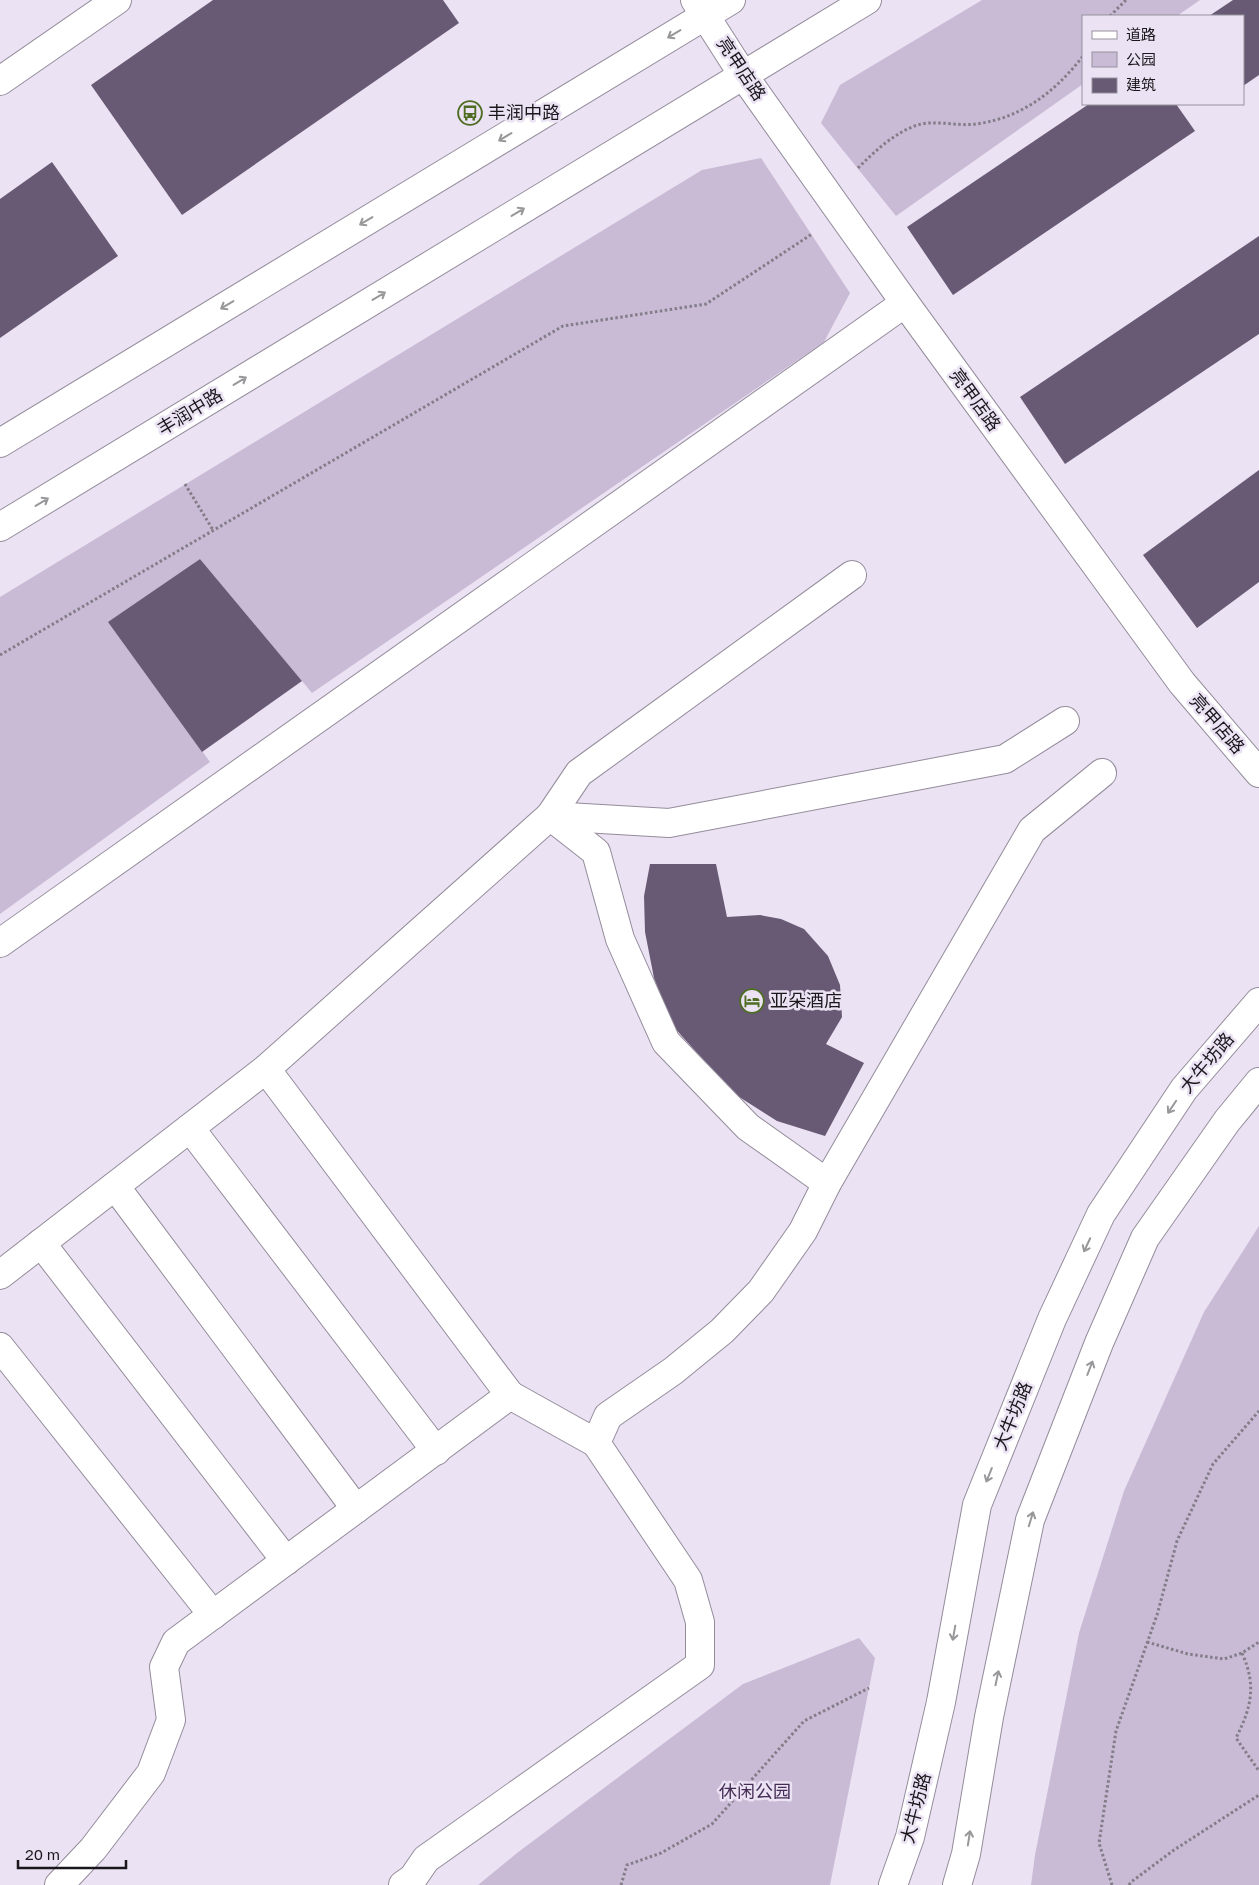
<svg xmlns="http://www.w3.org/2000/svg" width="1259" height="1885" viewBox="0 0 1259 1885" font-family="'Golos Text','Noto Sans SC',sans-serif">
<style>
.green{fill:#c9bbd5}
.building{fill:#685a74}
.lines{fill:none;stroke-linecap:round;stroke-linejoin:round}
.minor-casing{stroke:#948c9b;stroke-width:30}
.path{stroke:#837d88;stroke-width:3;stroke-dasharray:2.5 2.5;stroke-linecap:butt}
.minor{stroke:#fff;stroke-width:28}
.oneway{stroke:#989799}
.labels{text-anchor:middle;stroke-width:5;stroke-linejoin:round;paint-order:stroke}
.street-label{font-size:18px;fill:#1a171c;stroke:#ebe2f3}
.poi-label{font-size:18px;fill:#1a171c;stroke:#ebe2f3;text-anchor:start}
.park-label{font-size:18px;fill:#442d55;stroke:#ebe2f3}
</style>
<rect width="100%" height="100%" fill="#ebe2f3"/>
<g class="green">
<polygon points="982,0 1200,0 1177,16 1083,16 1083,84 896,216 821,123 840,85"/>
<polygon points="761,158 850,293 824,342 312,693 200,559 109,622 210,762 0,914 0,597 702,170"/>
<polygon points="1259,1226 1259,1885 1031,1885 1035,1855 1079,1633 1124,1491 1204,1312"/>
<polygon points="859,1638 875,1658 830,1885 478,1885 517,1853 743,1684"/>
</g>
<g class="building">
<polygon points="213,0 443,0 459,23 182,215 91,85"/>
<polygon points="1233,0 1259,0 1259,75 1243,86 1243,16 1209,16"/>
<polygon points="1089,104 1176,104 1195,131 953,295 907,227"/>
<polygon points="52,162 118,256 0,338 0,199"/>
<polygon points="1259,236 1259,334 1065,464 1020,397"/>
<polygon points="1259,470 1259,582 1197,628 1143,555"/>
<polygon points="200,559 302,681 202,752 108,622"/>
<polygon points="650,864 716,864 727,917 760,915 781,919 804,929 828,956 840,985 842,1017 826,1044 864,1063 825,1136 777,1121 733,1093 672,1025 654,978 645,932 644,896"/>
</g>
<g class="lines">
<g class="minor-casing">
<g id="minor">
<polyline points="695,0 743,75 905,303 1182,683 1259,773"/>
<polyline points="0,81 117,0"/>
<polyline points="0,443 731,0"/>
<polyline points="0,527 867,0"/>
<polyline points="550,816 669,823 1005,759 1065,721"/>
<polyline points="550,816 596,852 620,939 666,1042 748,1127 827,1183"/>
<polyline points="0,943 905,303"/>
<polyline points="266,1069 510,1395"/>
<polyline points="190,1128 436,1451"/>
<polyline points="115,1186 356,1509"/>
<polyline points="41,1243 286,1561"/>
<polyline points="0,1275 266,1069 550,816 579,773 852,575"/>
<polyline points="0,1347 213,1615"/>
<polyline points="59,1885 93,1849 151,1773 171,1720 164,1667 176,1642 510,1395 596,1443 608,1416 673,1371 722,1331 761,1291 803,1231 827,1183 1032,830 1102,773"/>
<polyline points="403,1885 413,1878 426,1859 700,1665 700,1622 688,1580 596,1443"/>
<polyline points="893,1885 910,1837 941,1702 977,1505 1052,1319 1101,1214 1184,1089 1259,1002"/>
<polyline points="957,1885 966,1854 989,1717 1030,1520 1099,1343 1145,1238 1227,1121 1259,1082"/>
</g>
</g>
<g class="path">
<polyline points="1110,16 1126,0"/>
<path d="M858,168C874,152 891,136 912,127C932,118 956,127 976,124C1022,118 1056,91 1083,56"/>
<polyline points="185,484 213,530"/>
<polyline points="0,655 563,326 706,304 812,234"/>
<polyline points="1147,1642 1188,1654 1224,1659 1242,1653 1259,1642"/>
<path d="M1242,1653C1257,1686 1251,1708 1236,1738L1259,1771"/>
<polyline points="621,1885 627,1865 661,1853 712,1824 804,1721 869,1688"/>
<polyline points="1112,1885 1099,1843 1116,1731 1157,1615 1177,1541 1213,1464 1259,1411"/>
<polyline points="1129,1885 1131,1882 1174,1850 1259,1795"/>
</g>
<use href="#minor" class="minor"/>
</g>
<defs><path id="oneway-shaft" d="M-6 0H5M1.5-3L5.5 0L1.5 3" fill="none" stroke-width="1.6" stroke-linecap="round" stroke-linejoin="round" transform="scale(1.25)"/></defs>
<g class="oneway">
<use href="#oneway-shaft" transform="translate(674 34) rotate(149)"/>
<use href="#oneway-shaft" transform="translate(505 137) rotate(149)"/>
<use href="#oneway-shaft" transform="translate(518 212) rotate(-31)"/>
<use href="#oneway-shaft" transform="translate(366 221) rotate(149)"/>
<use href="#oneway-shaft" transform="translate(379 296) rotate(-31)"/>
<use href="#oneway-shaft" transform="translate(227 305) rotate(149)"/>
<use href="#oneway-shaft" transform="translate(240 381) rotate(-31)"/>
<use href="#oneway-shaft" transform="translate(42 502) rotate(-31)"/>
<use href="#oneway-shaft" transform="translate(1172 1107) rotate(124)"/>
<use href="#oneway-shaft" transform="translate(1087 1245) rotate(115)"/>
<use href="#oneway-shaft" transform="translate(1090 1368) rotate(-69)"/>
<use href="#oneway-shaft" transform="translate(989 1475) rotate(112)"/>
<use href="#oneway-shaft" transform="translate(1031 1519) rotate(-73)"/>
<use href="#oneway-shaft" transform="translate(954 1633) rotate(100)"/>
<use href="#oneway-shaft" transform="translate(997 1678) rotate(-78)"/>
<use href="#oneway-shaft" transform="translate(969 1838) rotate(-81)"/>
</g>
<defs>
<g id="bus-ring" transform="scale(1.25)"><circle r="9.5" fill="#ebe2f3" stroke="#4e6d23" stroke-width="1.5"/><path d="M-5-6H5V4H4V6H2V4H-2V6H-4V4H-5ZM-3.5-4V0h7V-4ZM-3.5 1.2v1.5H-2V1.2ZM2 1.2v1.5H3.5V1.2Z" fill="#4e6d23"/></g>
<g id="hotel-ring" transform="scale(1.25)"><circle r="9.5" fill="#ebe2f3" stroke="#4e6d23" stroke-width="1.5"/><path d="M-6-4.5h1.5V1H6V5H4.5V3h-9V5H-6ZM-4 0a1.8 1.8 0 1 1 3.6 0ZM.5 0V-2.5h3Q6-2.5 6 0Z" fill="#4e6d23"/></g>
</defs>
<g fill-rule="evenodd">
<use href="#bus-ring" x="470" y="113"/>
<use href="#hotel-ring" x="752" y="1001"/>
</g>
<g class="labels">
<g class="street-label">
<text transform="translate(741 69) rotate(56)" y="6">亮甲店路</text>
<text transform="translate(975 400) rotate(54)" y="6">亮甲店路</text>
<text transform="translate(190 412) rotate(-31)" y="6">丰润中路</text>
<text transform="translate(1217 724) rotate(49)" y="6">亮甲店路</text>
<text transform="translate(1207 1063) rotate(-50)" y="6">大牛坊路</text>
<text transform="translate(1013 1416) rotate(-68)" y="6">大牛坊路</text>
<text transform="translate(916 1808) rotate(-76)" y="6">大牛坊路</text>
</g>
<g class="poi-label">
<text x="488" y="119">丰润中路</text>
<text x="770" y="1007">亚朵酒店</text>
</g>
<g class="park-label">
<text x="755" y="1798">休闲公园</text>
</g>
</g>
<rect x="1082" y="15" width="162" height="90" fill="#ebe2f3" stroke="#97919d"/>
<rect x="1092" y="31" width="25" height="8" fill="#ffffff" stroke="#97919d"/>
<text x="1126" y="40" font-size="15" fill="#1a171c">道路</text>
<rect x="1092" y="52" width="25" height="15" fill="#c9bbd5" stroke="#97919d"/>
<text x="1126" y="65" font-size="15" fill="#1a171c">公园</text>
<rect x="1092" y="78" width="25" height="15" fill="#685a74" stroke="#97919d"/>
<text x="1126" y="90" font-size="15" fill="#1a171c">建筑</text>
<path d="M18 1860v8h108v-8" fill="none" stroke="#1a171c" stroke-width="2.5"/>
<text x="25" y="1860" font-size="15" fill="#1a171c" stroke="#ebe2f3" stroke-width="4" paint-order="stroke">20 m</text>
</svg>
